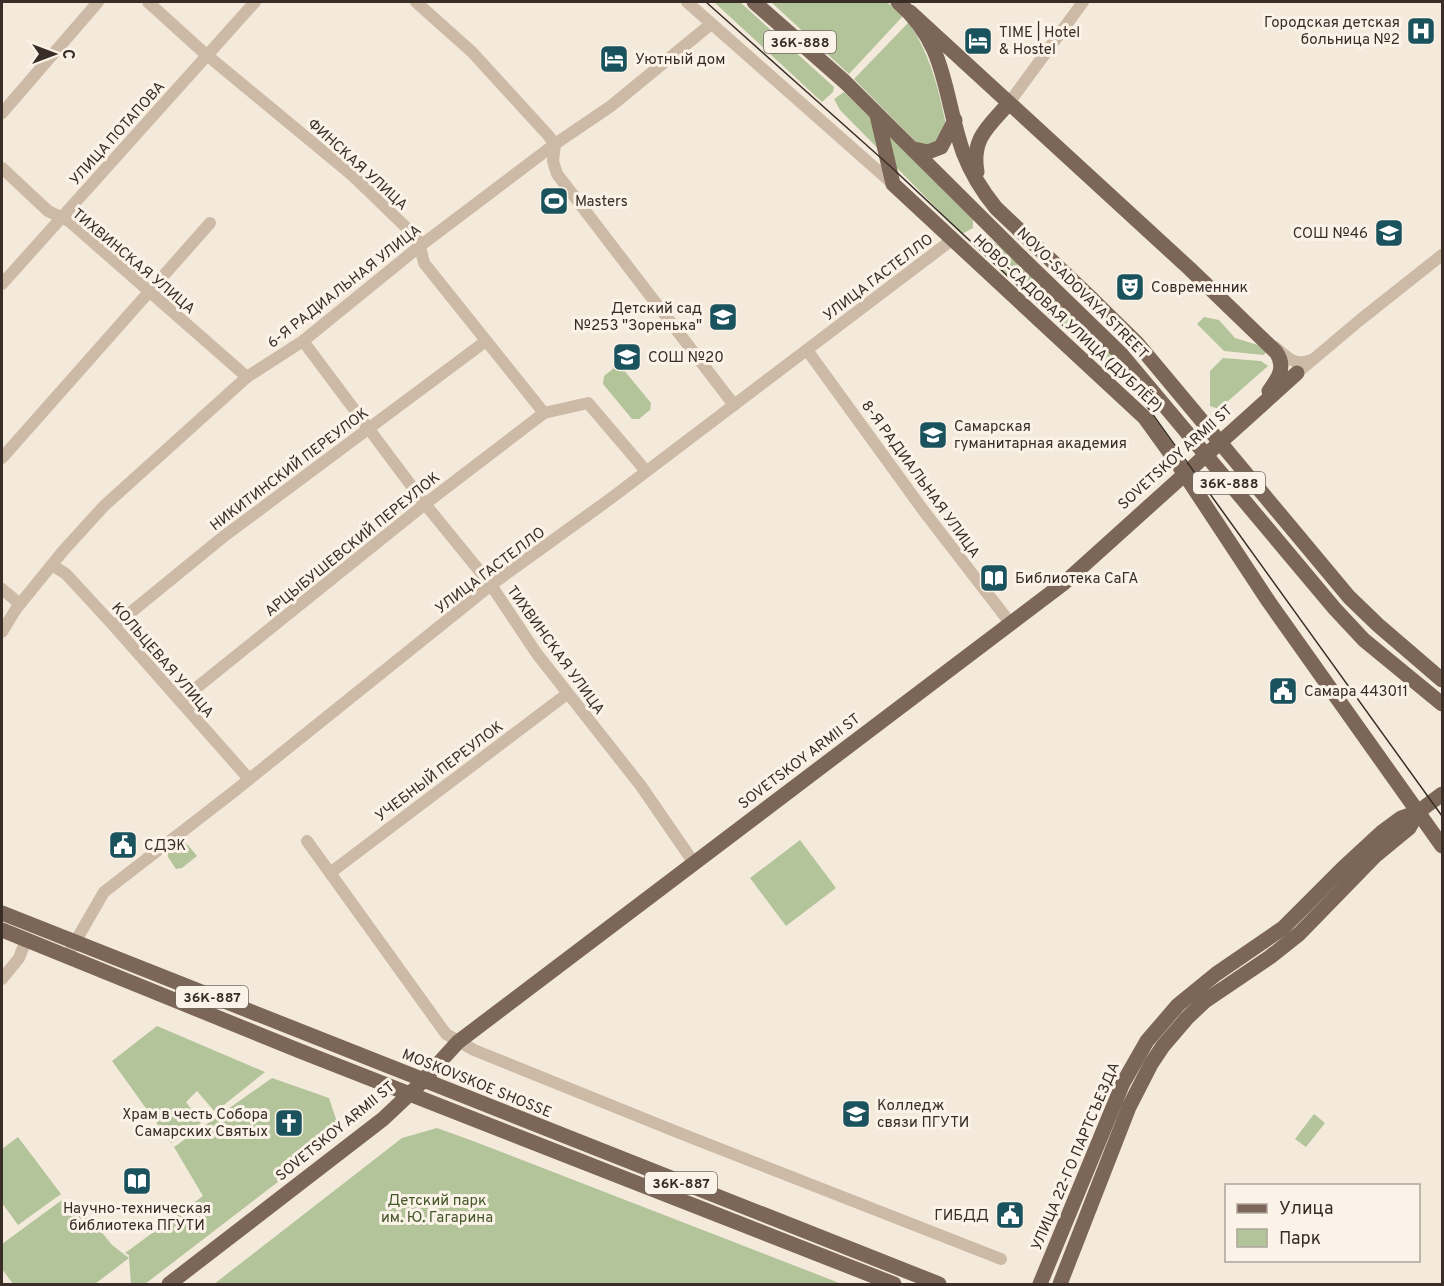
<svg xmlns="http://www.w3.org/2000/svg" width="1444" height="1286" viewBox="0 0 1444 1286" font-family="Overpass,sans-serif">
<style>
.green{fill:#b3c49a}
.lines{fill:none;stroke-linecap:round;stroke-linejoin:round}
.minor{stroke:#cdbaa6;stroke-width:12}
.major{stroke:#7b6657;stroke-width:15}
.tram{stroke:#382e27;stroke-width:1.5}
.major-bridge{stroke:#7b6657;stroke-width:15}
.labels{text-anchor:middle;stroke-width:6;stroke-linejoin:round;paint-order:stroke}
.shield{fill:#fbf3e8;stroke:#726961;stroke-width:1.5}
.shield-label{font-size:14px;font-weight:bold;fill:#382e27}
.poi-label{font-size:15px;fill:#382e27;stroke:#fbf3e8;text-anchor:start}
.street-label{font-size:15px;fill:#382e27;stroke:#fbf3e8}
.park-label{font-size:15px;fill:#445829;stroke:#fbf3e8}
</style>
<rect width="100%" height="100%" fill="#f4eadb"/>
<g class="green">
<polygon points="714,2 740,2 834,87 833,92 822,102"/>
<polygon points="771,2 887,2 903,16 849,74"/>
<path d="M909,22C932,60 938,87 947,130L934,147H921L854,79Z"/>
<polygon points="844,92 973,216 973,228 962,234 840,110 834,99"/>
<polygon points="985,235 1001,247 1129,372 1122,379 973,245"/>
<polygon points="1204,317 1219,320 1235,338 1258,345 1266,352 1264,355 1224,351 1197,324"/>
<polygon points="1223,358 1261,361 1268,366 1219,409 1210,406 1210,371"/>
<polygon points="619,367 623,369 651,403 650,410 639,419 632,419 603,384 604,376 614,368"/>
<polygon points="800,840 836,888 786,926 750,878"/>
<polygon points="181,841 188,845 197,856 182,868 176,869 168,857 167,850"/>
<polygon points="157,1026 265,1072 215,1112 197,1091 186,1102 201,1123 171,1143 112,1061"/>
<polygon points="272,1078 329,1098 340,1131 304,1162 145,1284 131,1284 129,1258 95,1284 13,1284 2,1269 2,1244 62,1200 82,1215 91,1219 112,1245 129,1258 129,1255 125,1253 203,1196 174,1147"/>
<polygon points="1314,1114 1325,1123 1306,1147 1295,1139"/>
<polygon points="437,1128 473,1141 842,1284 214,1284 402,1138"/>
<polygon points="18,1137 61,1194 18,1225 2,1203 2,1149"/>
</g>
<g class="lines">
<g class="minor">
<polyline points="148,2 202,51 353,176 415,236 420,246 424,263 544,413 588,403 646,471"/>
<polyline points="416,2 472,52 547,134 555,144 553,161 557,174 734,405"/>
<polyline points="687,2 893,184"/>
<polyline points="1009,103 1083,2"/>
<polyline points="2,113 98,2"/>
<polyline points="2,168 48,211 69,221 247,377"/>
<polyline points="2,284 255,2"/>
<polyline points="303,341 425,504 491,585 537,654 641,786 694,863"/>
<path d="M1275,347C1287,357 1295,367 1311,360"/>
<polyline points="807,350 923,510 1011,624"/>
<polyline points="1297,373 1360,320 1442,255"/>
<polyline points="2,458 210,223"/>
<polyline points="52,565 66,574 114,626 249,779"/>
<polyline points="2,589 20,604"/>
<polyline points="114,626 223,537 486,341"/>
<polyline points="2,632 16,609 63,551 104,506 247,377 303,341 420,246 555,144 611,106 711,24"/>
<polyline points="180,701 425,504 544,413"/>
<polyline points="307,841 446,1034 474,1050 682,1134 1001,1259"/>
<polyline points="330,873 567,694"/>
<polyline points="71,949 104,892 232,793 491,585 610,499 953,239"/>
<polyline points="2,979 19,958 26,940"/>
</g>
<g class="major">
<polyline points="754,2 845,82 1021,257"/>
<path d="M898,2C948,45 943,95 963,152C971,173 982,191 996,208L1092,299"/>
<path d="M910,12L1190,269L1276,352C1286,366 1279,378 1269,391"/>
<polyline points="877,115 893,184 1145,418 1176,461 1269,602 1442,846"/>
<polyline points="914,149 928,152 941,147 955,120"/>
<path d="M977,172C971,138 989,126 1009,103"/>
<polyline points="2,913 939,1284"/>
<polyline points="2,930 300,1051 894,1284"/>
<polyline points="169,1284 383,1119 417,1087 458,1042 1064,583 1297,373"/>
<polyline points="1040,1284 1123,1083 1147,1041 1178,1005 1216,974 1283,928 1343,868 1382,832 1401,818 1418,812 1442,794"/>
<polyline points="1060,1284 1129,1107 1151,1064 1163,1046 1187,1018 1205,1001 1270,957 1299,934 1375,856 1409,828 1418,812"/>
</g>
<polyline class="tram" points="706,2 890,166 1028,295 1126,381 1138,394 1442,816"/>
<g class="major-bridge">
<polyline points="1021,257 1122,355 1335,609 1364,640 1442,704"/>
<polyline points="1092,299 1137,343 1349,597 1378,625 1442,680"/>
</g>
</g>
<defs>
<g id="hospital-square" transform="scale(1.5)"><rect x="-9" y="-9" width="18" height="18" rx="4" fill="#1a535d" stroke="#fbf3e8"/><path d="M-5-5h3v3.5h4V-5h3V5h-3V1.5h-4V5h-3Z" fill="#fff"/></g>
<g id="hotel-square" transform="scale(1.5)"><rect x="-9" y="-9" width="18" height="18" rx="4" fill="#1a535d" stroke="#fbf3e8"/><path d="M-6-4.5h1.5V1H6V5H4.5V3h-9V5H-6ZM-4 0a1.8 1.8 0 1 1 3.6 0ZM.5 0V-2.5h3Q6-2.5 6 0Z" fill="#fff"/></g>
<g id="stadium-square" transform="scale(1.5)"><rect x="-9" y="-9" width="18" height="18" rx="4" fill="#1a535d" stroke="#fbf3e8"/><path d="M0-5a6.5 5 0 1 0 0 10a6.5 5 0 1 0 0-10ZM-3.5-1.8h7v3.6h-7Z" fill="#fff"/></g>
<g id="school-square" transform="scale(1.5)"><rect x="-9" y="-9" width="18" height="18" rx="4" fill="#1a535d" stroke="#fbf3e8"/><path d="M0-5L7-2L0 1L-7-2ZM-4 1L0 2.5L4 1V4Q0 6-4 4Z" fill="#fff"/></g>
<g id="theatre-square" transform="scale(1.5)"><rect x="-9" y="-9" width="18" height="18" rx="4" fill="#1a535d" stroke="#fbf3e8"/><path d="M-5-5.5Q0-4 5-5.5V0Q5 5 0 6Q-5 5-5 0ZM-3.3-2.5H-1v1.5H-3.3ZM1-2.5H3.3v1.5H1ZM-2.8 1Q0 5.5 2.8 1Z" fill="#fff"/></g>
<g id="university-square" transform="scale(1.5)"><rect x="-9" y="-9" width="18" height="18" rx="4" fill="#1a535d" stroke="#fbf3e8"/><path d="M0-5L7-2L0 1L-7-2ZM-4 1L0 2.5L4 1V4Q0 6-4 4Z" fill="#fff"/></g>
<g id="library-square" transform="scale(1.5)"><rect x="-9" y="-9" width="18" height="18" rx="4" fill="#1a535d" stroke="#fbf3e8"/><path d="M-6-4Q-3-5.5-.7-3.5V5Q-3 3-6 4ZM6-4Q3-5.5 .7-3.5V5Q3 3 6 4Z" fill="#fff"/></g>
<g id="civic-square" transform="scale(1.5)"><rect x="-9" y="-9" width="18" height="18" rx="4" fill="#1a535d" stroke="#fbf3e8"/><path d="M-.6-6.5H3V-4.5H.6V-3L4-1V1h2V6H-6V1h2V-1L-.6-3ZM-1.2 2.5V6h2.4V2.5Z" fill="#fff"/></g>
<g id="church-square" transform="scale(1.5)"><rect x="-9" y="-9" width="18" height="18" rx="4" fill="#1a535d" stroke="#fbf3e8"/><path d="M-1.2-6h2.4v3.5h3.3v2.4h-3.3V6h-2.4V-.1h-3.3v-2.4h3.3Z" fill="#fff"/></g>
</defs>
<g fill-rule="evenodd">
<use href="#hospital-square" x="1421" y="31"/>
<use href="#hotel-square" x="978" y="41"/>
<use href="#hotel-square" x="614" y="59"/>
<use href="#stadium-square" x="554" y="201"/>
<use href="#school-square" x="1389" y="233"/>
<use href="#theatre-square" x="1130" y="287"/>
<use href="#school-square" x="723" y="317"/>
<use href="#school-square" x="627" y="357"/>
<use href="#university-square" x="933" y="435"/>
<use href="#library-square" x="994" y="578"/>
<use href="#civic-square" x="1283" y="691"/>
<use href="#civic-square" x="123" y="845"/>
<use href="#university-square" x="856" y="1114"/>
<use href="#church-square" x="289" y="1123"/>
<use href="#library-square" x="137" y="1181"/>
<use href="#civic-square" x="1010" y="1215"/>
</g>
<g class="labels">
<g class="shield">
<rect x="764" y="31" width="72" height="22" rx="4.5"/>
<rect x="1193" y="472" width="72" height="22" rx="4.5"/>
<rect x="176" y="986" width="72" height="22" rx="4.5"/>
<rect x="645" y="1172" width="72" height="22" rx="4.5"/>
</g>
<g class="shield-label">
<text x="800" y="47">36К-888</text>
<text x="1229" y="488">36К-888</text>
<text x="212" y="1002">36К-887</text>
<text x="681" y="1188">36К-887</text>
</g>
<g class="poi-label">
<text x="1400" y="27" text-anchor="end">Городская детская<tspan x="1400" dy="17">больница №2</tspan></text>
<text x="999" y="37">TIME | Hotel<tspan x="999" dy="17">&amp; Hostel</tspan></text>
<text x="635" y="64">Уютный дом</text>
<text x="575" y="206">Masters</text>
<text x="1368" y="238" text-anchor="end">СОШ №46</text>
<text x="1151" y="292">Современник</text>
<text x="702" y="313" text-anchor="end">Детский сад<tspan x="702" dy="17">№253 "Зоренька"</tspan></text>
<text x="648" y="362">СОШ №20</text>
<text x="954" y="431">Самарская<tspan x="954" dy="17">гуманитарная академия</tspan></text>
<text x="1015" y="583">Библиотека СаГА</text>
<text x="1304" y="696">Самара 443011</text>
<text x="144" y="850">СДЭК</text>
<text x="877" y="1110">Колледж<tspan x="877" dy="17">связи ПГУТИ</tspan></text>
<text x="268" y="1119" text-anchor="end">Храм в честь Собора<tspan x="268" dy="17">Самарских Святых</tspan></text>
<text x="137" y="1213" text-anchor="middle">Научно-техническая<tspan x="137" dy="17">библиотека ПГУТИ</tspan></text>
<text x="989" y="1220" text-anchor="end">ГИБДД</text>
</g>
<g class="street-label">
<text transform="translate(117 133) rotate(-48)" y="5">УЛИЦА ПОТАПОВА</text>
<text transform="translate(358 164) rotate(42)" y="5">ФИНСКАЯ УЛИЦА</text>
<text transform="translate(134 261) rotate(40)" y="5">ТИХВИНСКАЯ УЛИЦА</text>
<text transform="translate(878 277) rotate(-37)" y="5">УЛИЦА ГАСТЕЛЛО</text>
<text transform="translate(344 286) rotate(-38)" y="5">6-Я РАДИАЛЬНАЯ УЛИЦА</text>
<text transform="translate(1083 293) rotate(45)" y="5">NOVO-SADOVAYA STREET</text>
<text transform="translate(1068 323) rotate(43)" y="5">НОВО-САДОВАЯ УЛИЦА (ДУБЛЁР)</text>
<text transform="translate(1175 457) rotate(-42)" y="5">SOVETSKOY ARMII ST</text>
<text transform="translate(289 469) rotate(-37)" y="5">НИКИТИНСКИЙ ПЕРЕУЛОК</text>
<text transform="translate(921 479) rotate(54)" y="5">8-Я РАДИАЛЬНАЯ УЛИЦА</text>
<text transform="translate(352 544) rotate(-39)" y="5">АРЦЫБУШЕВСКИЙ ПЕРЕУЛОК</text>
<text transform="translate(490 570) rotate(-37)" y="5">УЛИЦА ГАСТЕЛЛО</text>
<text transform="translate(556 650) rotate(54)" y="5">ТИХВИНСКАЯ УЛИЦА</text>
<text transform="translate(163 660) rotate(49)" y="5">КОЛЬЦЕВАЯ УЛИЦА</text>
<text transform="translate(799 761) rotate(-37)" y="5">SOVETSKOY ARMII ST</text>
<text transform="translate(439 771) rotate(-37)" y="5">УЧЕБНЫЙ ПЕРЕУЛОК</text>
<text transform="translate(477 1083) rotate(22)" y="5">MOSKOVSKOE SHOSSE</text>
<text transform="translate(335 1131) rotate(-39)" y="5">SOVETSKOY ARMII ST</text>
<text transform="translate(1075 1156) rotate(-67)" y="5">УЛИЦА 22-ГО ПАРТСЪЕЗДА</text>
</g>
<g class="park-label">
<text x="437" y="1205">Детский парк<tspan x="437" dy="17">им. Ю. Гагарина</tspan></text>
</g>
</g>
<rect width="1444" height="1286" fill="none" stroke="#382e27" stroke-width="6"/>
<rect x="1225" y="1184" width="195" height="78" fill="#fbf3e8" stroke="#ada49b" stroke-width="1.5"/>
<rect x="1237" y="1204" width="30" height="9" fill="#7b6657" stroke="#ada49b" stroke-width="1.5"/>
<text x="1279" y="1214" font-size="18" fill="#382e27">Улица</text>
<rect x="1237" y="1229" width="30" height="18" fill="#b3c49a" stroke="#ada49b" stroke-width="1.5"/>
<text x="1279" y="1244" font-size="18" fill="#382e27">Парк</text>
<g transform="translate(54 54) rotate(90)" stroke="#fbf3e8" stroke-width="4.5" paint-order="stroke">
<path d="M0-4.5L10 22L0 15L-10 22Z" fill="#382e27"/>
<text y="-9" font-size="16" font-weight="bold" text-anchor="middle" fill="#382e27">С</text>
</g>
</svg>
